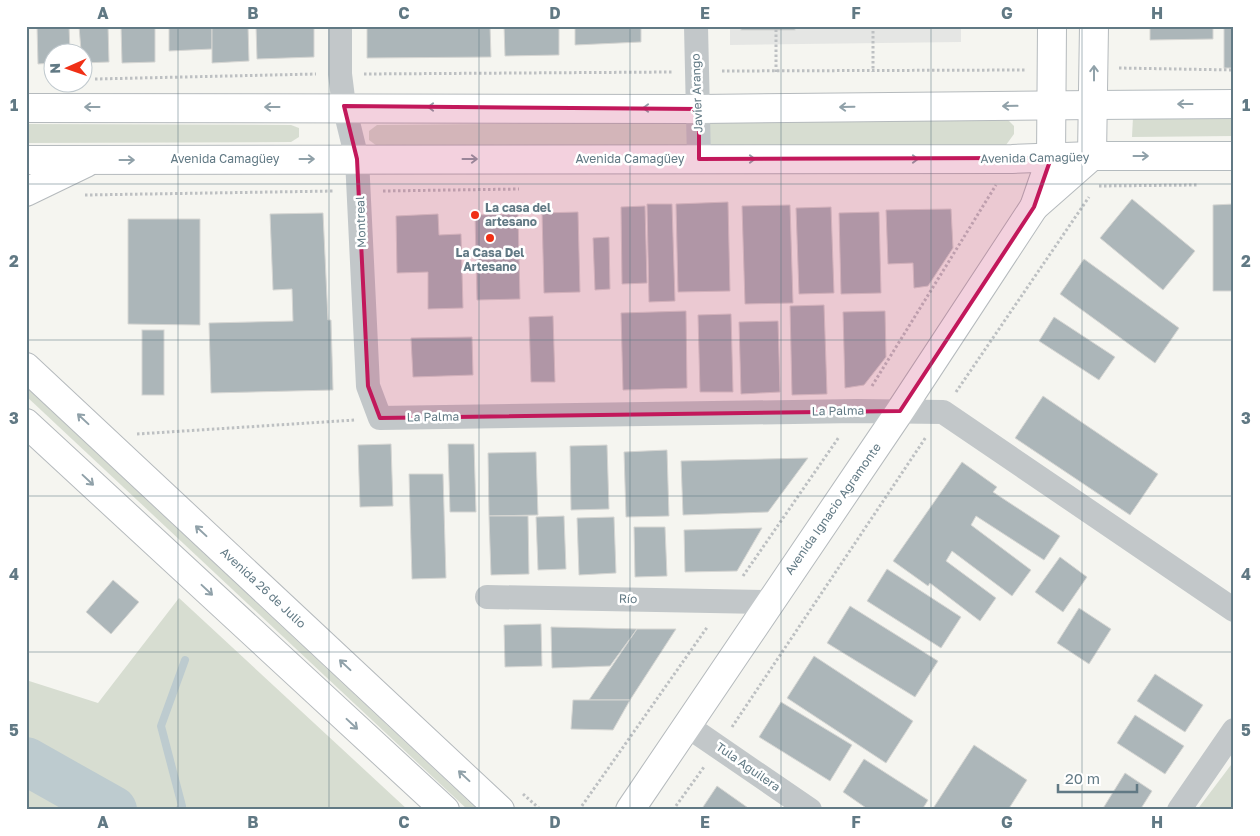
<svg xmlns="http://www.w3.org/2000/svg" width="1260" height="836" viewBox="0 0 1260 836" font-family="'Golos Text',sans-serif">
<style>
.built{fill:#e5e6e4}
.green{fill:#d7ddd1}
.lines{fill:none;stroke-linecap:round;stroke-linejoin:round}
.stream{stroke:#bdcbcf;stroke-width:8}
.river{stroke:#bdcbcf;stroke-width:48}
.building{fill:#acb6b9;stroke:#d6d6d3}
.secondary-casing{stroke:#b4bbbe;stroke-width:30}
.primary-casing{stroke:#b5babd;stroke-width:30}
.path{stroke:#bdc0c2;stroke-width:3;stroke-dasharray:2.5 2.5;stroke-linecap:butt}
.minor{stroke:#c2c7c9;stroke-width:24}
.secondary{stroke:#fff;stroke-width:28}
.primary{stroke:#fff;stroke-width:28}
.oneway{stroke:#90a1a9}
.marked{fill:#c2185b;fill-opacity:0.2;stroke:#c2185b;stroke-width:4;stroke-linejoin:round}
.grid{fill:none;stroke:#617984;stroke-width:1;stroke-opacity:0.55}
.poi-dot{fill:#f02f15;stroke:#fff;stroke-width:2}
.labels{text-anchor:middle;stroke-width:5;stroke-linejoin:round;paint-order:stroke}
.street-label{font-size:12px;fill:#617984;stroke:#fff}
.poi-label{font-size:12px;font-weight:bold;fill:#617984;stroke:#fff;text-anchor:start}
.neatline{fill:none;stroke:#617984;stroke-width:2}
.grid-label{font-size:16px;text-anchor:middle;font-weight:bold;fill:#617984}
</style>
<rect width="100%" height="100%" fill="#f5f5f0"/>
<polygon class="built" points="730,26 961,26 961,42 730,45"/>
<g class="green">
<polygon points="1133,117 1234,117 1234,136 1132,137"/>
<polygon points="1007,119 1014,126 1014,134 1006,145 377,146 369,140 369,131 377,125"/>
<polygon points="26,124 291,125 299,128 299,137 291,142 26,143"/>
<polygon points="26,387 478,810 468,810 26,396"/>
<polygon points="179,598 408,810 26,810 26,680 98,703"/>
<polygon points="1234,761 1234,810 1197,810"/>
</g>
<g class="lines">
<polyline class="stream" points="179,810 182,806 161,726 185,660"/>
<polyline class="river" points="26,761 113,810"/>
</g>
<g class="building">
<polygon points="37,26 69,26 70,52 52,52 52,63 38,64"/>
<polygon points="79,26 108,26 109,62 82,63"/>
<polygon points="121,26 155,26 155,62 122,63"/>
<polygon points="169,26 212,26 212,49 169,51"/>
<polygon points="212,26 248,26 249,61 212,63"/>
<polygon points="256,26 314,26 314,57 257,59"/>
<polygon points="367,26 490,26 491,57 367,58"/>
<polygon points="504,26 559,26 559,55 505,56"/>
<polygon points="575,26 641,26 641,42 575,45"/>
<rect x="741" y="26" width="54" height="4"/>
<polygon points="1150,26 1213,26 1213,39 1150,40"/>
<rect x="1224" y="26" width="10" height="42"/>
<polygon points="1132,199 1195,251 1163,290 1100,238"/>
<polygon points="728,202 730,291 678,292 676,204"/>
<polygon points="647,204 672,204 675,301 649,302"/>
<polygon points="1234,204 1234,291 1213,291 1213,205"/>
<polygon points="790,205 793,303 745,304 742,206"/>
<polygon points="645,206 647,283 622,284 621,207"/>
<polygon points="831,207 834,293 799,294 796,208"/>
<polygon points="951,209 953,248 928,286 914,288 913,263 888,264 886,210"/>
<polygon points="578,212 580,292 544,293 542,213"/>
<polygon points="879,212 881,293 841,294 839,213"/>
<polygon points="323,213 328,320 331,320 333,390 211,393 209,323 293,321 292,289 273,290 270,214"/>
<polygon points="438,214 439,235 461,234 463,308 428,309 428,272 397,273 396,216"/>
<polygon points="518,214 520,299 477,300 475,215"/>
<polygon points="128,219 200,219 200,325 128,324"/>
<polygon points="609,237 610,289 595,290 593,238"/>
<polygon points="1084,259 1179,328 1155,363 1060,294"/>
<polygon points="824,305 827,394 792,395 790,306"/>
<polygon points="686,311 687,388 623,390 621,313"/>
<polygon points="885,311 886,357 864,385 845,388 843,312"/>
<polygon points="731,314 733,392 700,392 698,315"/>
<polygon points="553,316 555,382 531,382 529,317"/>
<polygon points="1054,317 1115,357 1099,380 1039,341"/>
<polygon points="778,321 780,392 741,394 739,322"/>
<rect x="142" y="330" width="22" height="65"/>
<polygon points="472,337 473,375 413,377 411,338"/>
<polygon points="1043,396 1158,474 1130,515 1015,438"/>
<polygon points="391,444 393,506 360,507 358,445"/>
<polygon points="448,444 474,444 476,512 450,512"/>
<polygon points="607,445 609,509 571,510 570,446"/>
<polygon points="667,450 669,516 626,517 624,452"/>
<polygon points="536,452 538,515 489,516 488,453"/>
<polygon points="808,458 768,512 683,515 681,461"/>
<polygon points="962,462 997,487 993,492 1060,536 1044,560 976,516 971,525 1031,570 1012,596 952,551 946,561 996,598 980,621 930,583 928,586 893,561"/>
<polygon points="409,474 443,474 446,578 412,579"/>
<polygon points="489,516 528,516 529,574 491,575"/>
<polygon points="564,516 566,569 538,570 536,517"/>
<polygon points="614,517 616,573 579,575 577,518"/>
<polygon points="634,527 665,527 667,576 635,577"/>
<polygon points="762,528 737,571 685,572 684,530"/>
<polygon points="1060,557 1087,577 1063,612 1035,592"/>
<polygon points="887,569 961,617 941,648 867,601"/>
<polygon points="113,580 139,602 111,634 86,612"/>
<polygon points="850,606 938,661 915,697 827,643"/>
<polygon points="1079,608 1111,629 1089,664 1057,643"/>
<polygon points="541,624 542,666 505,667 504,625"/>
<polygon points="551,627 637,629 610,666 552,668"/>
<polygon points="637,629 676,629 630,700 589,700"/>
<polygon points="814,656 913,721 886,763 787,698"/>
<polygon points="1155,674 1203,705 1185,732 1137,701"/>
<polygon points="573,700 630,700 613,730 571,729"/>
<polygon points="781,702 852,745 830,781 759,737"/>
<polygon points="1135,715 1184,746 1165,774 1117,743"/>
<polygon points="974,745 1027,780 1008,810 932,810"/>
<polygon points="864,759 928,800 922,810 869,810 843,792"/>
<polygon points="1125,773 1152,791 1140,810 1102,810"/>
<polygon points="717,786 751,810 701,810"/>
</g>
<g class="lines">
<g class="secondary-casing">
<g id="secondary">
<polyline points="1094,105 1234,104"/>
<polyline points="1092,156 1234,156"/>
</g>
</g>
<g class="primary-casing">
<g id="primary">
<polyline points="26,108 699,109 1094,105"/>
<polyline points="26,160 1012,159 1092,156"/>
<polyline points="26,192 86,163"/>
<polyline points="1034,207 1092,156 1094,26"/>
<polyline points="26,367 500,810"/>
<polyline points="26,423 445,810"/>
<polyline points="630,810 900,411 1034,207 1051,158 1052,26"/>
</g>
</g>
<g class="path">
<polyline points="873,26 873,72"/>
<polyline points="1119,68 1234,70"/>
<polyline points="722,71 1026,70"/>
<polyline points="776,72 776,29"/>
<polyline points="364,74 673,72"/>
<polyline points="95,79 316,74"/>
<polyline points="1099,186 1198,185"/>
<polyline points="383,191 519,189"/>
<polyline points="85,195 334,191"/>
<polyline points="872,386 996,185"/>
<polyline points="956,392 1089,197"/>
<polyline points="137,434 355,420"/>
<polyline points="743,576 839,437"/>
<polyline points="732,727 926,437"/>
<polyline points="523,794 541,810"/>
<polyline points="579,810 708,626"/>
<polyline points="673,810 704,767"/>
</g>
<g class="minor">
<polyline points="340,26 340,74 344,106 357,159 368,386 380,418 857,411 943,412 1234,610"/>
<polyline points="696,26 699,159"/>
<polyline points="487,597 769,602"/>
<polyline points="686,725 810,810"/>
<polyline points="1179,810 1234,730"/>
</g>
<use href="#secondary" class="secondary"/>
<use href="#primary" class="primary"/>
</g>
<defs><path id="oneway-shaft" d="M-6 0H5M1.5-3L5.5 0L1.5 3" fill="none" stroke-width="1.6" stroke-linecap="round" stroke-linejoin="round" transform="scale(1.25)"/></defs>
<g class="oneway">
<use href="#oneway-shaft" transform="translate(1094 73) rotate(-90)"/>
<use href="#oneway-shaft" transform="translate(1185 104) rotate(180)"/>
<use href="#oneway-shaft" transform="translate(1010 106) rotate(179)"/>
<use href="#oneway-shaft" transform="translate(92 107) rotate(180)"/>
<use href="#oneway-shaft" transform="translate(272 107) rotate(180)"/>
<use href="#oneway-shaft" transform="translate(435 107) rotate(-180)"/>
<use href="#oneway-shaft" transform="translate(847 107) rotate(179)"/>
<use href="#oneway-shaft" transform="translate(650 108) rotate(-180)"/>
<use href="#oneway-shaft" transform="translate(1141 156)"/>
<use href="#oneway-shaft" transform="translate(307 159)"/>
<use href="#oneway-shaft" transform="translate(470 159)"/>
<use href="#oneway-shaft" transform="translate(748 159)"/>
<use href="#oneway-shaft" transform="translate(911 159)"/>
<use href="#oneway-shaft" transform="translate(127 160)"/>
<use href="#oneway-shaft" transform="translate(83 419) rotate(-137)"/>
<use href="#oneway-shaft" transform="translate(88 480) rotate(43)"/>
<use href="#oneway-shaft" transform="translate(201 531) rotate(-137)"/>
<use href="#oneway-shaft" transform="translate(207 590) rotate(43)"/>
<use href="#oneway-shaft" transform="translate(345 665) rotate(-137)"/>
<use href="#oneway-shaft" transform="translate(352 724) rotate(43)"/>
<use href="#oneway-shaft" transform="translate(464 776) rotate(-137)"/>
</g>
<path class="marked" d="M344,106L699,109V159L1051,158L1034,207L900,411L380,418L368,386L357,159Z"/>
<path class="grid" d="M178,26V810M329,26V810M479,26V810M630,26V810M781,26V810M931,26V810M1082,26V810M26,184H1234M26,340H1234M26,496H1234M26,652H1234"/>
<g class="poi-dot">
<circle cx="475" cy="215" r="5"/>
<circle cx="490" cy="238" r="5"/>
</g>
<g class="labels">
<g class="street-label">
<text transform="translate(697 93) rotate(-92)" y="4">Javier Arango</text>
<text transform="translate(1035 158) rotate(-1)" y="4">Avenida Camagüey</text>
<text x="225" y="163">Avenida Camagüey</text>
<text x="630" y="163">Avenida Camagüey</text>
<text transform="translate(361 222) rotate(-92)" y="4">Montreal</text>
<text transform="translate(838 411) rotate(-1)" y="4">La Palma</text>
<text transform="translate(433 417) rotate(-1)" y="4">La Palma</text>
<text transform="translate(833 509) rotate(-55)" y="4">Avenida Ignacio Agramonte</text>
<text transform="translate(263 588) rotate(43)" y="4">Avenida 26 de Julio</text>
<text transform="translate(628 599) rotate(1)" y="4">Río</text>
<text transform="translate(748 767) rotate(35)" y="4">Tula Aguilera</text>
</g>
<g class="poi-label">
<text x="485" y="212">La casa del<tspan x="485" dy="14">artesano</tspan></text>
<text x="490" y="257" text-anchor="middle">La Casa Del<tspan x="490" dy="14">Artesano</tspan></text>
</g>
</g>
<rect width="1260" height="836" fill="none" stroke="#ffffff" stroke-width="55"/>
<g transform="translate(68 68) rotate(268)"><circle r="24" fill="#ffffff" stroke="#c0c9ce"/>
<path d="M0-4L9 19L0 12L-9 19Z" fill="#f02f15"/>
<text y="-8" font-size="14" font-weight="bold" text-anchor="middle" fill="#617984">N</text>
</g>
<path d="M1058 784v8h79v-8" fill="none" stroke="#617984" stroke-width="2.5"/>
<text x="1065" y="784" font-size="15" fill="#617984" stroke="#ffffff" stroke-width="4" paint-order="stroke">20 m</text>
<rect x="28" y="28" width="1204" height="780" class="neatline"/>
<g class="grid-label">
<text x="103" y="19">A</text>
<text x="253" y="19">B</text>
<text x="404" y="19">C</text>
<text x="555" y="19">D</text>
<text x="705" y="19">E</text>
<text x="856" y="19">F</text>
<text x="1007" y="19">G</text>
<text x="1157" y="19">H</text>
<text x="14" y="111">1</text>
<text x="1246" y="111">1</text>
<text x="14" y="267">2</text>
<text x="1246" y="267">2</text>
<text x="14" y="424">3</text>
<text x="1246" y="424">3</text>
<text x="14" y="580">4</text>
<text x="1246" y="580">4</text>
<text x="14" y="736">5</text>
<text x="1246" y="736">5</text>
<text x="103" y="828">A</text>
<text x="253" y="828">B</text>
<text x="404" y="828">C</text>
<text x="555" y="828">D</text>
<text x="705" y="828">E</text>
<text x="856" y="828">F</text>
<text x="1007" y="828">G</text>
<text x="1157" y="828">H</text>
</g>
</svg>
